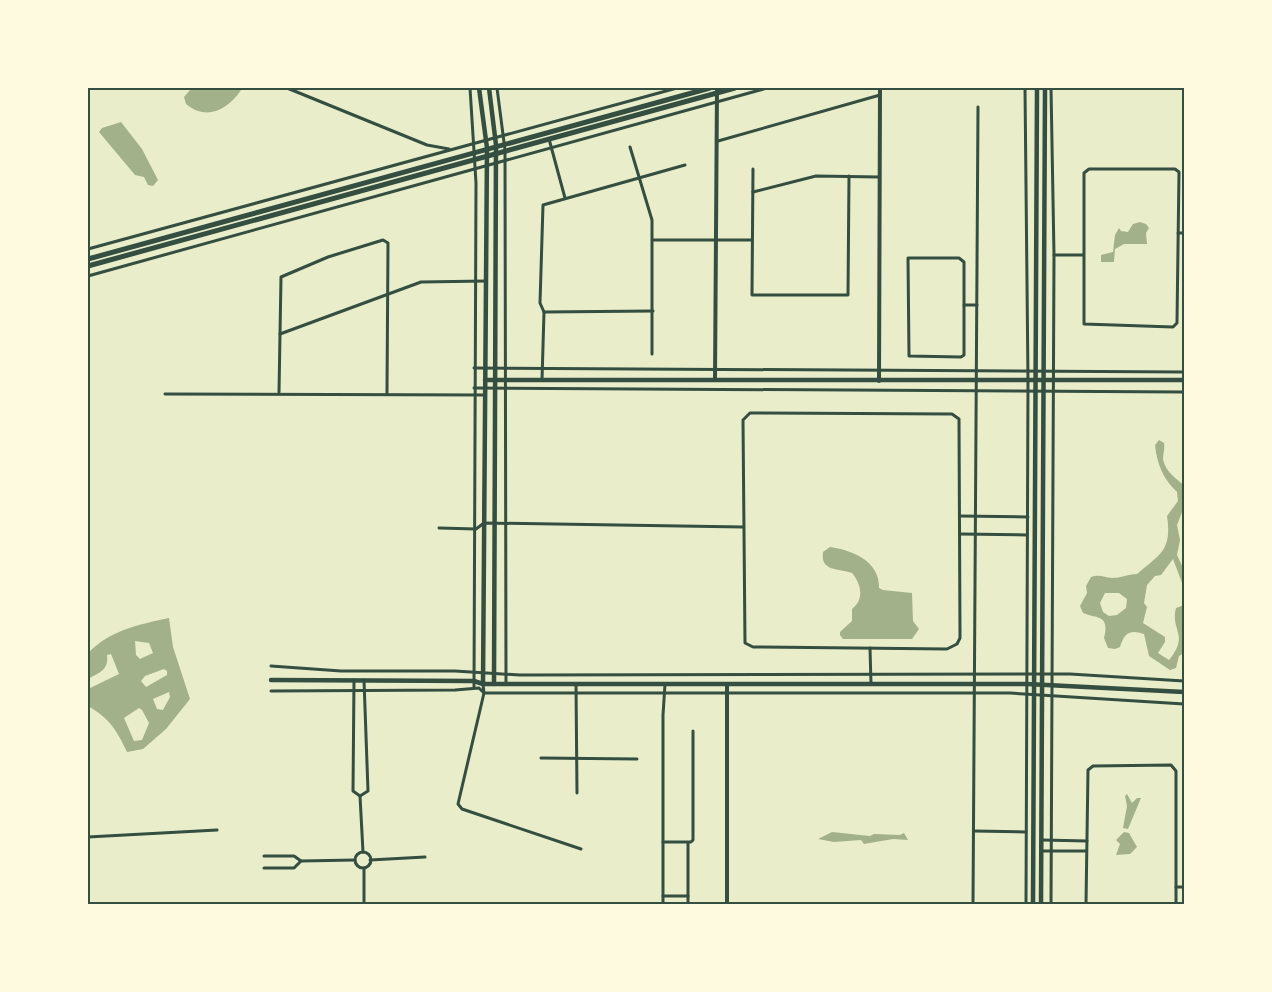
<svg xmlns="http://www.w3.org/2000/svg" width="1272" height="992" viewBox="0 0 1272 992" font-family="'Sofia Sans Condensed',sans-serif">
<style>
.water{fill:#a3b18a;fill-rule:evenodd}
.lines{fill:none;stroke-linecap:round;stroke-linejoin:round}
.minor{stroke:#344e41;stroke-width:3}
.tertiary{stroke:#344e41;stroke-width:4}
.secondary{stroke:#344e41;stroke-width:4.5}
.primary{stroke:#344e41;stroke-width:5}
.neatline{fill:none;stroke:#344e41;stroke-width:2}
</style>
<rect width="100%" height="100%" fill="#e9edc9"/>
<g class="water">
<path d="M192,88H241V90C228,110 206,121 186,104L184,97Z"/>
<polygon points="121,122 142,149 158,180 153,186 148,185 144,177 135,175 99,132 102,128"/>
<polygon points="1140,222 1146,224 1149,228 1146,233 1147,244 1124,244 1115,249 1114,262 1101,262 1101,255 1113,252 1115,235 1119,228 1121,231 1128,232 1133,224"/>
<path d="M1159,440L1164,443C1165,449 1163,454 1163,459C1165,471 1176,479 1184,485V507L1177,525L1180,540L1177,555L1184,570V588L1173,559L1161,575L1155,576L1147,585L1144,603L1147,607L1143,623L1165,637V642L1158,653L1169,660C1190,634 1170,631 1176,608L1184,605V653L1179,656L1176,668L1170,670L1149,656L1144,634C1130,629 1124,633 1120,647L1115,649L1108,648L1104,638C1110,614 1097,619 1083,613L1080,606L1087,593L1086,586L1091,577C1099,574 1104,577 1112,578C1121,578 1128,574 1137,574C1161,554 1172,550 1167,516L1178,501L1177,492C1163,479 1157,464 1155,445ZM1105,593H1119L1127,599L1126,608L1117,615L1109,616L1103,612L1100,603Z"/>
<path d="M830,547C852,550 880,561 879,588L883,590L912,593L913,621L919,629L912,639H843L840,635V632L852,621V609C865,599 861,584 852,573C839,568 820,572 823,552Z"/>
<path d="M169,618L173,647L190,699L166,729L143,749L127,752C116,729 110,719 88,706V689L119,674L111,654L107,655C109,670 99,673 88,679V653C111,630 137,625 169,618ZM135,641L149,643L153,653L140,659L136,655ZM164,669L167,671V675L146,687L141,681L145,676ZM169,692L170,697L163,710L157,709L153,699ZM139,708L142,710L149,723L142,740L134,741L124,718Z"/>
<polygon points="1127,794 1132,803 1137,798 1141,798 1128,829 1123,828 1127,806 1125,796"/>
<polygon points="832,832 870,836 874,834 900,835 904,833 908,840 893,839 864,844 861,840 834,842 818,839"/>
<polygon points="1124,832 1129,833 1137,847 1130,854 1116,855 1120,844 1116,840"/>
</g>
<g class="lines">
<g class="minor">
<polyline points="287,88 427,145 449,149"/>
<polyline points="470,88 476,183 474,688"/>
<polyline points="497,88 505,150 506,684"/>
<polyline points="1025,88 1028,381 1026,904"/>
<polyline points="1051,88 1054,255 1051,904"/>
<polyline points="549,139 565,198"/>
<polyline points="718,141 880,95"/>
<polyline points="630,147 652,220 652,354"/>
<polyline points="753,169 752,295 848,295 849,176"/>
<polygon points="1089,169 1175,169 1179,172 1177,323 1173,327 1084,324 1084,173"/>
<polyline points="753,192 816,176 879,177"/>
<polyline points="1178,233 1184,233"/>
<polyline points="653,240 752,240"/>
<polyline points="88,249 677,88"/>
<polyline points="1054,255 1083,255"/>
<polygon points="908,258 959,258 964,262 964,355 961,357 909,356"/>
<polyline points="88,276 767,88"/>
<polyline points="964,305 977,305"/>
<polyline points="544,312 653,311"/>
<polyline points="280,334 421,282 486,281"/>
<polyline points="474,368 1184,372"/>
<polyline points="542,380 544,312 540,303 543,205 685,165"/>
<polyline points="474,388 1184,392"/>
<polyline points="279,392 281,277 328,257 383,240 388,243 387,393"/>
<polyline points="165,394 485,395"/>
<polygon points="750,413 952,414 959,419 960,638 957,644 947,649 753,647 745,643 743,420"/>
<polyline points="960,516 1028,517"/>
<polyline points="439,528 476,529 484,523 743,527"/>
<polyline points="960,534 1027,535"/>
<polyline points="870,648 871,684"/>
<polyline points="271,666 341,671 455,671 520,675 1070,674 1184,681"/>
<polyline points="354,680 353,791 360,796 368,791 364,680"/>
<polyline points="483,684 484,693 458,804 462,809 581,849"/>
<polyline points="576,684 577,793"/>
<polyline points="271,691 455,690 479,688 484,693 1010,693 1184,704"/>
<polyline points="541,758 637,759"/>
<polyline points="360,796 363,852"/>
<polyline points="974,831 1026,832"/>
<polyline points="88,837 217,830"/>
<polyline points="1042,840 1087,841"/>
<polyline points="663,842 691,842 693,840 693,731"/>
<polyline points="688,843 688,904"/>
<polyline points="1042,851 1086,851"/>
<circle cx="363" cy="860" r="8"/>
<polyline points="370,860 425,857"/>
<polyline points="301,861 355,860"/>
<polyline points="264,868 294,868 301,861 294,856 264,856"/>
<polyline points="364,868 364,904"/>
<polyline points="1176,887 1184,887"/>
<polyline points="663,896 688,896"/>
<polyline points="663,904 663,715 665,684"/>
<polyline points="973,904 978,107"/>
<polyline points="1086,904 1088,770 1093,766 1171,765 1176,771 1176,904"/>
</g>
<g class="tertiary">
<polyline points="715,380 717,88"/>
<polyline points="879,381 880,88"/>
<polyline points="727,684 727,904"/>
</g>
<g class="secondary">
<polyline points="479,88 487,148 483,684"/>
<polyline points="489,88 496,145 494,684"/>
<polyline points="485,380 1184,380"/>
<polyline points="271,680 474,681 483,684 1027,684 1184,692"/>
<polyline points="1033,904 1037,88"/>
<polyline points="1041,904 1045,88"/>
</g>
<g class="primary">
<polyline points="88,259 710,88"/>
<polyline points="88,266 735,88"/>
</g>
</g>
<rect width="1272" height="992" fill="none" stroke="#fefae0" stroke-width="178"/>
<rect x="89" y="89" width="1094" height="814" class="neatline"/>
</svg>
